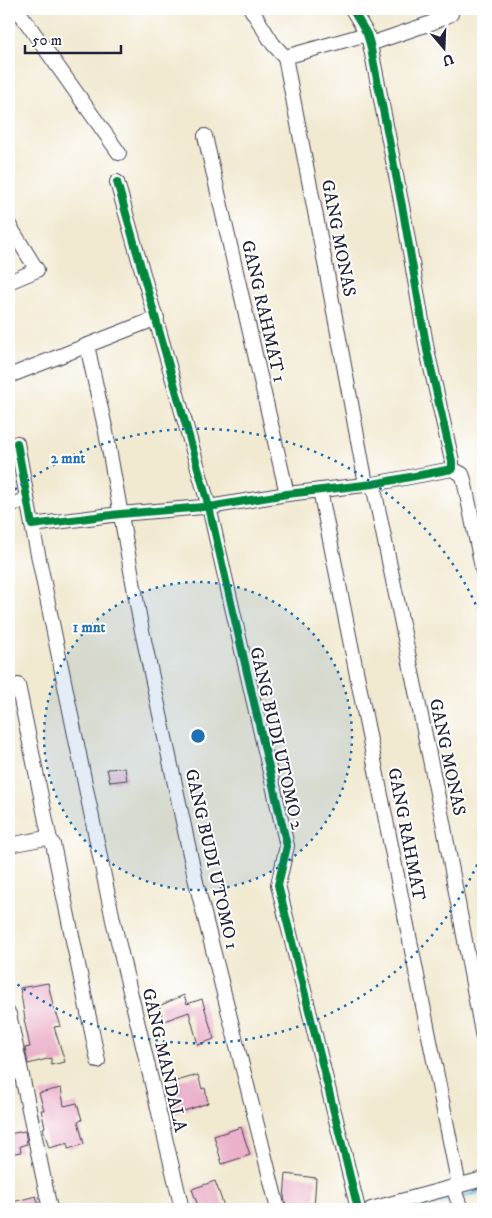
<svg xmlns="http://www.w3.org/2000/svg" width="492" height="1218" viewBox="0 0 492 1218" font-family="'IM FELL DW Pica',serif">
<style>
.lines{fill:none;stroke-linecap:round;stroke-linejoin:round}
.stream{stroke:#5bbed9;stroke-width:4}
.building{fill:#ebb1ca}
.minor-casing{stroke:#414051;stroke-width:16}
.minor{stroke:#fff;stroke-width:14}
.cycleway-casing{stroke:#fff;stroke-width:11}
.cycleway{stroke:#00873e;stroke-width:8}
.ring{fill:none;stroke:#1f6fb2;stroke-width:2.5;stroke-dasharray:2.5 5}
.labels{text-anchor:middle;stroke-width:4;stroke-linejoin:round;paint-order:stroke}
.street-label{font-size:18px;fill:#22223b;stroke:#fff}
.centre{fill:#1f6fb2;stroke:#fff;stroke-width:2.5}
.ring-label{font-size:15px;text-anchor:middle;font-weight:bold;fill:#1f6fb2;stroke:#fff;stroke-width:4;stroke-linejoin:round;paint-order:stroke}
</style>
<rect width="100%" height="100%" fill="#fff"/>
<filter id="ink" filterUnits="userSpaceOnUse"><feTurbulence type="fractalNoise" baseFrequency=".02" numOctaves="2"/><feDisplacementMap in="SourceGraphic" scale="10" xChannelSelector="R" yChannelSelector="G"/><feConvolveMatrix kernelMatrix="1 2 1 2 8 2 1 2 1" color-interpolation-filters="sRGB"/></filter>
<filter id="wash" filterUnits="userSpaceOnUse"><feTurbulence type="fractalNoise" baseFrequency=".0096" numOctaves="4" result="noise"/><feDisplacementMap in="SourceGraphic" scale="20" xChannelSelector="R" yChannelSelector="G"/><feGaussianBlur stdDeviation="1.12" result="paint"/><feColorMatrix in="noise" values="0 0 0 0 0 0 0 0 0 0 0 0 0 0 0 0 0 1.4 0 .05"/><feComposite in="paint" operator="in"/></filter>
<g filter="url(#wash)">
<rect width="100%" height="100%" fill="#f1e9d0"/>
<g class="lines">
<polyline class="stream" points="416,1209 483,1191"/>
</g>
<g id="blocks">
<g class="building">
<polygon points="125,768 127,780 110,782 107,769"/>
<polygon points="48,983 55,1014 57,1014 61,1026 54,1027 65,1062 51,1065 51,1058 28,1064 25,1048 30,1047 24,1019 25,1019 20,988"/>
<polygon points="184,995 187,1004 202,999 214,1039 198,1045 189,1012 164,1021 159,1006"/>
<polygon points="198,1075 202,1089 205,1088 208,1103 172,1115 168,1099 178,1096 173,1082"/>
<polygon points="61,1088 64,1106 77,1103 82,1120 78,1121 84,1144 68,1149 68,1143 49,1148 43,1128 45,1127 41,1110 44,1110 39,1093"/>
<polygon points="241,1127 250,1155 222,1164 214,1136"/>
<polygon points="25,1131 27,1144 20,1146 21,1152 9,1154 9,1134"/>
<polygon points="286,1174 316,1178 314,1209 287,1209 284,1198"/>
<polygon points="215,1181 225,1209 199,1209 192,1189"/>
<polygon points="36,1196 40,1209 9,1209 9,1203"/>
</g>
</g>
</g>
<g filter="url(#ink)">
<use href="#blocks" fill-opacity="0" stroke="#414051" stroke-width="1"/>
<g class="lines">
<g class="minor-casing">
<g id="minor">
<polyline points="17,9 119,153"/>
<polyline points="251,9 273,44 285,57 325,263 366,484"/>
<polyline points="370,44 431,23 451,14 448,9"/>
<polyline points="285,57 367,34"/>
<polyline points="205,136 287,494"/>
<polyline points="117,182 209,507 287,846 278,885 358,1209"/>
<polyline points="9,225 37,270 9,282"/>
<polyline points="87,345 106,432 141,626 196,882 278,1209"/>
<polyline points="9,376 157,318"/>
<polyline points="17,443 32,525 120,514 215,506 287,494 373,484 452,469 452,461 427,350 403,211 370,44 367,34 352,9"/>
<polyline points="452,469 462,474 464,480 483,572"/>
<polyline points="373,484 443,822 483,1038"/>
<polyline points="320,490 459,1186"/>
<polyline points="9,504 27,501"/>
<polyline points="32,525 113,920 182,1209"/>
<polyline points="18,685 50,840"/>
<polyline points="9,845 46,838 50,840 53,844 98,1061"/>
<polyline points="9,1014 50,1209"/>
<polyline points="453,1187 461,1209"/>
<polyline points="371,1209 483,1179"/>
</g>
</g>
<use href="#minor" class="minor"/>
<g class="cycleway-casing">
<g id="cycleway">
<polyline points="117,182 209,507 287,846 278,885 358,1209"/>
<polyline points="17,443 32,525 120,514 215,506 287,494 373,484 452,469 452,461 427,350 403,211 370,44 367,34 352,9"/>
</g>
</g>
<use href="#cycleway" class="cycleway"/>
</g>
</g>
<circle cx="198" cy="736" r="154" fill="#1f6fb2" fill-opacity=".12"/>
<g class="ring">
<circle cx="198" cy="736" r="154"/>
<path d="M483 851A307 307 0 0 1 9 978M9 494A307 307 0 0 1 483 621"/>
</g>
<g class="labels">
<g class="street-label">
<text transform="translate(339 238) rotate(79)" y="6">GANG MONAS</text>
<text transform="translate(264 311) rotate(77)" y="6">GANG RAHMAT 1</text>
<text transform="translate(277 738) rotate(77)" y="6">GANG BUDI UTOMO 2</text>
<text transform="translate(448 757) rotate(78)" y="6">GANG MONAS</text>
<text transform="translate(407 834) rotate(79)" y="6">GANG RAHMAT</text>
<text transform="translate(212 859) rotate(77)" y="6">GANG BUDI UTOMO 1</text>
<text transform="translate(165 1060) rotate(77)" y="6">GANG MANDALA</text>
</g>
</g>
<circle cx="198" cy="736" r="8" class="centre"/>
<g class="ring-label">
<text x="68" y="463">2 mnt</text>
<text x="89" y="632">1 mnt</text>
</g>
<rect width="492" height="1218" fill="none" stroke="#fff" stroke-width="30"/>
<g transform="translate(444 48) rotate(161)" stroke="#ffffff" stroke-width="4" paint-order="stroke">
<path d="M0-4L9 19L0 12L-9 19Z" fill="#22223b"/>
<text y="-8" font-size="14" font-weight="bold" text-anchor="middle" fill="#22223b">U</text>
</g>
<path d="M25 45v8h96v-8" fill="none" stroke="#22223b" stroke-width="2.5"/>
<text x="32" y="45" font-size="15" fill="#22223b" stroke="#ffffff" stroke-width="4" paint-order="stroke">50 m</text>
</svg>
